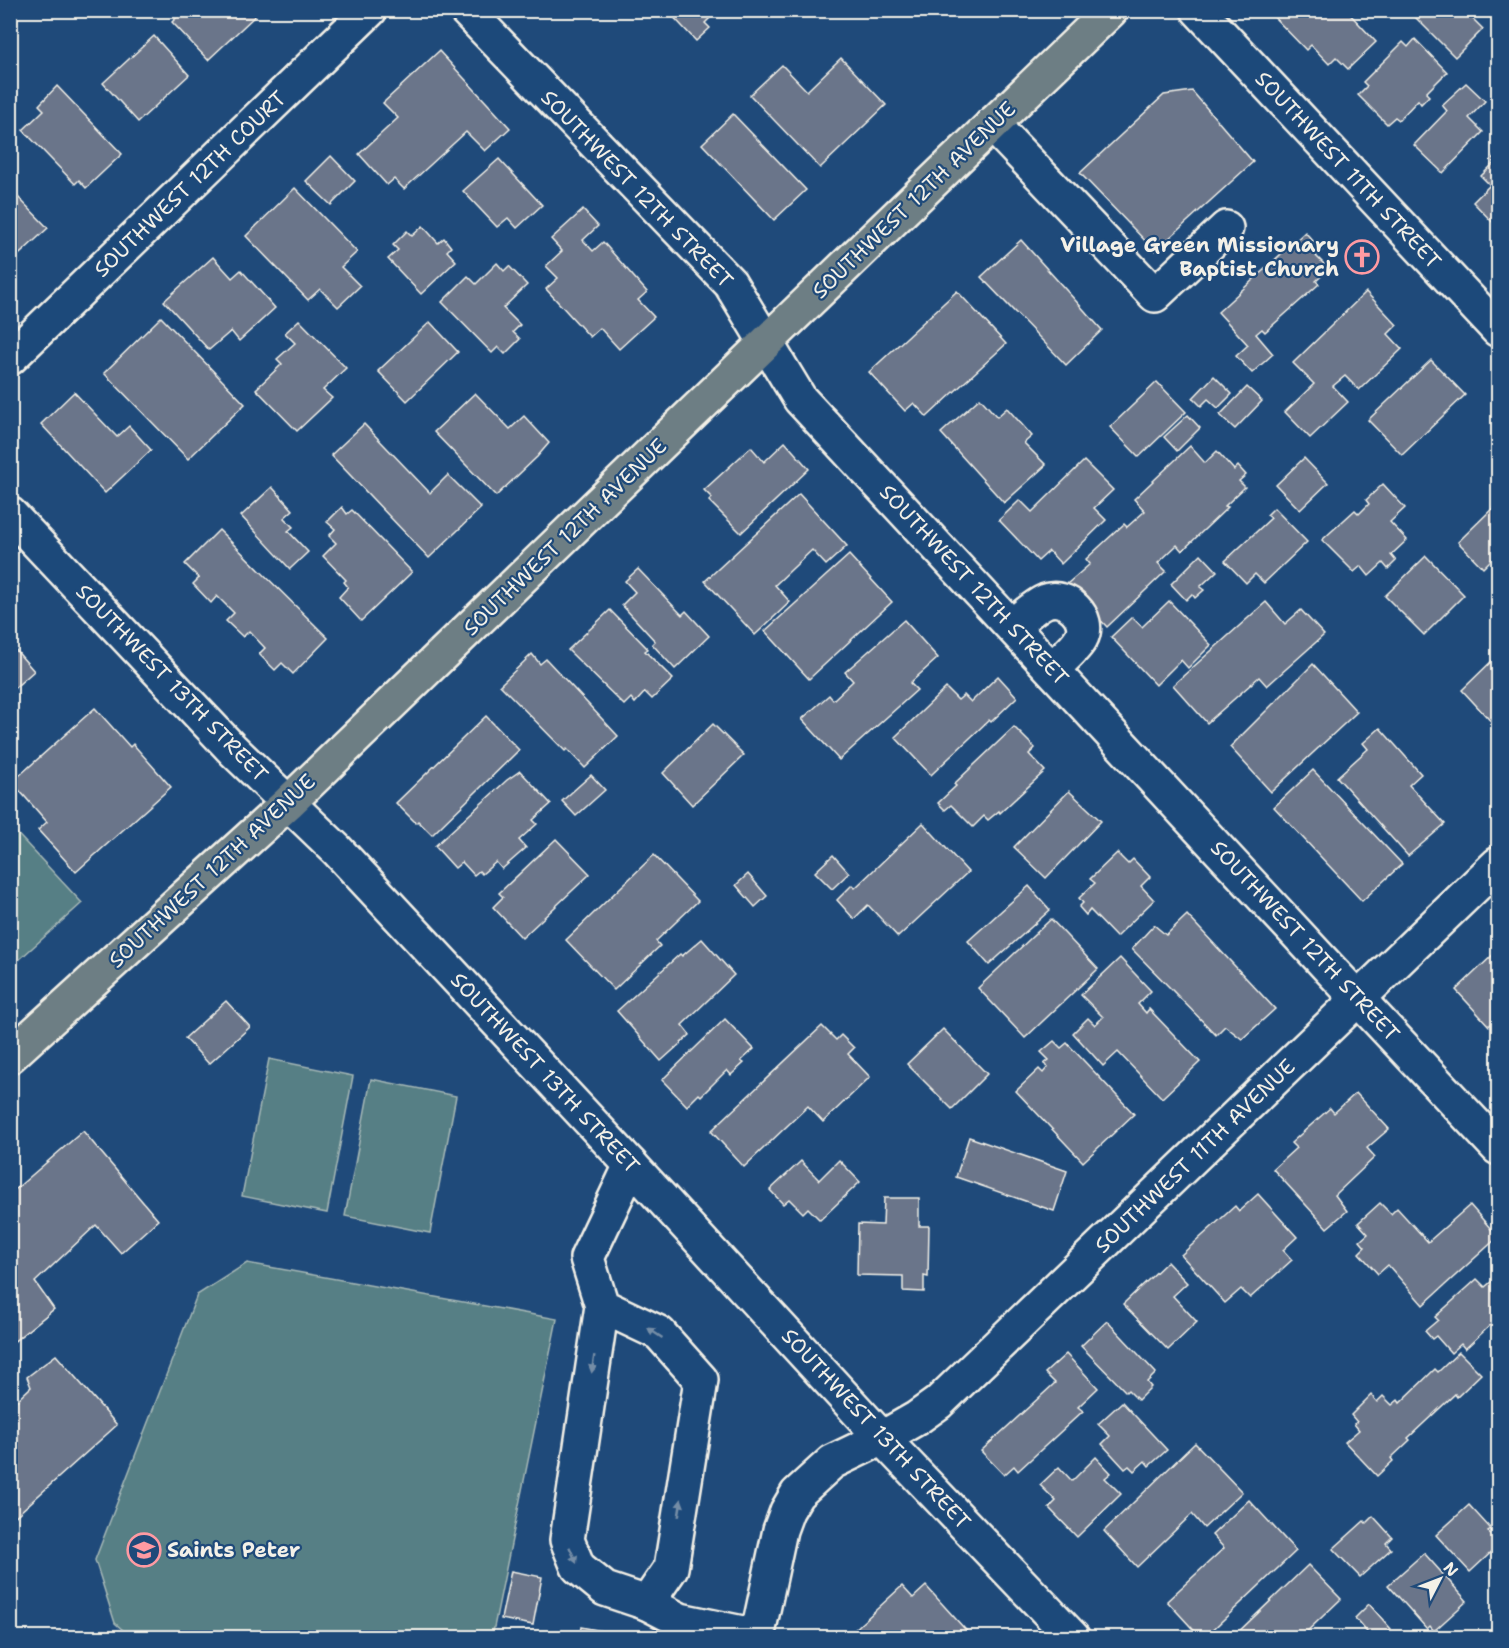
<svg xmlns="http://www.w3.org/2000/svg" width="1509" height="1648" viewBox="0 0 1509 1648" font-family="'Shantell Sans',sans-serif">
<style>
.green{fill:#577f85;stroke:#a6b8b6;stroke-width:1.5}
.building{fill:#6b758a;stroke:#f4f1e8;stroke-width:1.5}
.lines{fill:none;stroke-linecap:round;stroke-linejoin:round}
.minor-casing{stroke:#f4f1e8;stroke-width:38}
.major-casing{stroke:#f4f1e8;stroke-width:38}
.minor{stroke:#1f4a7a;stroke-width:33}
.major{stroke:#6d7e84;stroke-width:33}
.oneway{fill:#748da6}
.labels{text-anchor:middle;stroke-width:4.5;stroke-linejoin:round;paint-order:stroke}
.street-label{font-size:21px;fill:#f4f1e8;stroke:#1f4a7a}
.poi-label{font-size:21px;font-weight:bold;fill:#f4f1e8;stroke:#1f4a7a;text-anchor:end}
</style>
<rect width="100%" height="100%" fill="#1f4a7a"/>
<filter id="ink" filterUnits="userSpaceOnUse"><feTurbulence type="fractalNoise" baseFrequency=".0167" numOctaves="2"/><feDisplacementMap in="SourceGraphic" scale="12" xChannelSelector="R" yChannelSelector="G"/><feConvolveMatrix kernelMatrix="1 2 1 2 8 2 1 2 1" color-interpolation-filters="sRGB"/></filter>
<g filter="url(#ink)">
<g class="green">
<polygon points="11,827 82,903 11,967 10,967"/>
<polygon points="269,1059 353,1076 327,1213 242,1196"/>
<polygon points="371,1079 456,1096 430,1233 345,1216"/>
<polygon points="247,1263 557,1319 492,1637 132,1638 115,1623 95,1560 197,1295"/>
</g>
<g class="building">
<polygon points="184,10 192,10 194,13 196,10 251,10 256,15 208,60 172,22"/>
<polygon points="667,10 718,10 705,23 710,28 696,41"/>
<polygon points="1277,10 1346,10 1376,42 1348,69 1336,57 1329,64 1311,45 1306,50 1272,15"/>
<polygon points="1417,10 1464,10 1483,29 1455,57 1413,15"/>
<polygon points="154,36 189,75 138,122 103,83"/>
<polygon points="1415,39 1447,72 1426,93 1429,96 1421,104 1418,100 1399,120 1395,117 1387,124 1358,95 1367,86 1363,82 1403,42 1408,47"/>
<polygon points="439,51 510,128 485,151 466,132 404,189 394,179 387,185 359,154 398,118 383,103"/>
<polygon points="841,58 886,105 820,168 750,95 782,65 807,91"/>
<polygon points="1466,83 1485,101 1469,118 1483,132 1443,173 1414,145 1447,111 1442,105"/>
<polygon points="57,86 122,154 86,188 79,180 75,184 23,130 44,110 39,105"/>
<polygon points="1192,91 1253,162 1155,251 1080,173 1164,95"/>
<polygon points="733,114 806,190 774,220 702,144"/>
<polygon points="1498,152 1498,228 1473,202 1490,185 1481,176 1494,163 1491,160"/>
<polygon points="331,156 355,181 331,205 306,181"/>
<polygon points="499,159 542,205 517,228 508,218 497,227 463,191"/>
<polygon points="295,188 357,252 341,267 360,286 338,307 320,289 308,300 246,236"/>
<polygon points="16,195 48,228 10,263 10,201"/>
<polygon points="583,210 598,226 583,240 593,251 603,242 647,292 638,300 654,317 619,349 600,328 590,337 546,289 558,278 546,266 562,251 551,239"/>
<polygon points="423,226 438,243 444,238 451,247 447,251 456,261 421,294 388,259 398,250 393,245 407,231 412,236"/>
<polygon points="1305,232 1322,251 1316,256 1329,269 1316,281 1319,284 1265,332 1262,329 1256,334 1273,354 1252,373 1236,356 1248,345 1218,312"/>
<polygon points="1021,240 1102,330 1066,365 981,277"/>
<polygon points="213,257 232,278 241,270 275,308 239,341 231,331 209,350 164,301"/>
<polygon points="497,263 504,271 509,266 527,285 503,308 520,325 513,332 520,339 505,354 498,347 492,353 442,302 468,276 476,284"/>
<polygon points="957,291 1006,344 927,417 914,403 905,411 869,372"/>
<polygon points="1366,292 1397,325 1388,334 1402,349 1359,390 1345,376 1333,386 1348,402 1310,438 1285,412 1314,384 1293,363"/>
<polygon points="161,317 245,404 188,459 104,373"/>
<polygon points="299,320 346,368 323,390 332,398 297,431 256,389 282,364 277,359 295,343 285,333"/>
<polygon points="430,322 458,352 407,401 378,371"/>
<polygon points="1431,360 1465,395 1402,455 1368,420"/>
<polygon points="1214,376 1232,394 1218,408 1208,399 1201,406 1193,398"/>
<polygon points="1157,382 1186,412 1139,457 1110,427"/>
<polygon points="1247,387 1262,401 1235,429 1220,415"/>
<polygon points="74,392 117,437 129,426 151,450 105,493 41,424"/>
<polygon points="475,393 510,429 524,416 549,443 537,457 496,496 434,432"/>
<polygon points="980,398 997,417 1007,408 1032,436 1024,443 1046,465 1004,503 941,433"/>
<polygon points="1188,415 1200,428 1177,451 1164,437"/>
<polygon points="364,424 430,493 448,475 481,508 429,558 331,455"/>
<polygon points="785,442 809,469 741,533 709,501 712,498 704,490 751,447 764,462"/>
<polygon points="1190,446 1205,463 1217,451 1234,470 1238,466 1246,475 1239,481 1245,487 1225,506 1228,507 1182,551 1177,545 1158,563 1166,571 1107,627 1067,584 1090,564 1086,559 1124,524 1127,527 1145,511 1134,499"/>
<polygon points="1304,458 1328,483 1300,510 1276,485"/>
<polygon points="1084,461 1113,490 1094,508 1106,520 1061,564 1049,551 1038,561 999,520 1020,500 1032,512"/>
<polygon points="1383,484 1405,508 1390,522 1407,540 1391,555 1396,561 1388,569 1383,563 1369,576 1361,566 1354,572 1322,540 1355,510 1359,514 1369,504 1366,500"/>
<polygon points="272,487 293,510 284,518 293,527 288,531 308,552 290,569 241,516"/>
<polygon points="799,494 847,546 826,565 812,550 775,585 790,602 755,635 705,581"/>
<polygon points="1498,503 1498,553 1483,568 1458,542"/>
<polygon points="342,507 347,514 352,510 412,572 361,621 339,597 348,587 344,582 346,580 323,556 336,543 329,536 335,529 327,522"/>
<polygon points="1274,508 1307,542 1264,583 1255,574 1246,583 1225,561 1271,518 1267,515"/>
<polygon points="219,530 328,638 293,674 282,663 275,670 259,654 265,648 249,631 243,637 226,621 234,613 217,596 211,603 193,584 199,578 185,564"/>
<polygon points="1201,554 1217,571 1200,587 1204,590 1195,598 1192,594 1186,600 1171,584"/>
<polygon points="849,555 892,602 809,679 765,631"/>
<polygon points="1426,556 1464,595 1424,635 1385,596"/>
<polygon points="638,569 682,615 686,611 709,636 675,669 652,644 655,641 622,605 635,592 625,581"/>
<polygon points="1169,601 1211,645 1188,668 1181,660 1156,685 1111,637 1132,617 1142,627"/>
<polygon points="1266,602 1285,624 1301,610 1324,635 1267,686 1259,677 1207,723 1173,685"/>
<polygon points="610,610 648,649 645,651 673,679 652,699 645,692 635,703 631,698 624,705 568,650"/>
<polygon points="904,620 938,658 910,683 917,690 839,760 802,719 829,695 833,700 853,681 845,672"/>
<polygon points="14,648 34,671 10,692 10,652"/>
<polygon points="532,654 540,664 546,659 618,736 585,768 567,749 565,751 500,685"/>
<polygon points="1498,655 1498,729 1462,690"/>
<polygon points="1313,664 1357,712 1271,792 1230,747"/>
<polygon points="998,676 1017,697 991,722 989,720 931,775 895,737 946,688 958,700 964,695 971,702"/>
<polygon points="95,708 130,747 133,744 171,787 76,872 38,830 47,822 12,782"/>
<polygon points="486,716 519,750 432,835 418,821 416,823 396,803"/>
<polygon points="713,724 744,755 692,805 663,773"/>
<polygon points="1014,727 1035,748 1029,754 1045,771 1000,813 999,811 988,820 984,816 973,827 951,805 945,810 938,803 956,786 954,784"/>
<polygon points="1380,728 1421,774 1409,785 1445,824 1408,856 1337,777 1368,749 1363,743"/>
<polygon points="1313,770 1402,864 1362,901 1274,807"/>
<polygon points="520,771 551,804 533,820 537,824 519,840 526,848 502,869 496,862 482,874 479,871 474,875 462,862 455,868 435,846 507,780"/>
<polygon points="591,775 605,790 576,816 562,801"/>
<polygon points="1069,791 1101,821 1046,878 1014,847"/>
<polygon points="923,823 968,872 898,937 868,905 854,919 837,900 852,885 855,888"/>
<polygon points="556,839 590,874 522,938 493,907 503,897 499,893"/>
<polygon points="1117,853 1128,864 1133,859 1150,877 1141,886 1154,900 1116,937 1090,910 1086,915 1079,907 1083,903 1079,898 1095,883 1090,879"/>
<polygon points="654,855 698,901 656,941 660,946 614,990 566,940"/>
<polygon points="833,855 849,873 832,889 815,872"/>
<polygon points="748,874 767,896 755,907 736,885"/>
<polygon points="1029,886 1050,910 989,965 968,941"/>
<polygon points="1187,915 1275,1009 1242,1039 1225,1026 1216,1035 1132,949 1154,925 1166,935"/>
<polygon points="1051,919 1098,969 1025,1038 978,988"/>
<polygon points="702,939 734,975 682,1025 690,1035 661,1061 617,1011 680,954 682,956"/>
<polygon points="1498,950 1498,1017 1489,1026 1456,990"/>
<polygon points="1120,958 1151,991 1138,1004 1146,1013 1149,1009 1200,1062 1162,1098 1118,1052 1103,1066 1073,1033 1088,1018 1095,1025 1103,1017 1081,995"/>
<polygon points="226,1001 250,1027 209,1064 185,1038"/>
<polygon points="725,1019 754,1049 741,1061 744,1063 731,1075 727,1070 701,1096 699,1094 687,1106 662,1080"/>
<polygon points="822,1026 836,1040 841,1035 854,1048 848,1054 870,1077 823,1122 808,1106 744,1167 711,1131"/>
<polygon points="943,1029 987,1074 952,1109 907,1064"/>
<polygon points="1054,1041 1061,1048 1067,1043 1134,1114 1083,1162 1016,1091 1039,1069 1043,1073 1048,1067 1044,1064 1049,1060 1041,1052"/>
<polygon points="1356,1093 1389,1129 1367,1148 1375,1157 1335,1195 1347,1211 1327,1228 1273,1169 1296,1148 1291,1143 1330,1108 1334,1113"/>
<polygon points="83,1131 158,1220 121,1253 96,1225 35,1282 54,1309 12,1343 10,1342 10,1194"/>
<polygon points="969,1137 1067,1171 1054,1211 956,1177"/>
<polygon points="839,1160 860,1182 820,1220 808,1208 803,1213 789,1199 783,1204 770,1190 801,1161 819,1180"/>
<polygon points="1258,1194 1297,1237 1283,1250 1292,1260 1250,1298 1241,1289 1225,1303 1181,1255 1235,1206 1239,1211"/>
<polygon points="884,1198 919,1198 919,1226 929,1226 928,1277 924,1276 924,1292 903,1291 903,1276 857,1275 858,1224 883,1225"/>
<polygon points="1380,1203 1391,1214 1397,1208 1428,1242 1470,1205 1498,1237 1423,1305 1388,1265 1378,1274 1359,1253 1365,1247 1360,1241 1368,1234 1358,1223"/>
<polygon points="1167,1262 1187,1283 1173,1296 1197,1322 1168,1350 1123,1304"/>
<polygon points="1477,1279 1485,1287 1492,1281 1498,1288 1498,1298 1497,1299 1498,1301 1498,1318 1465,1349 1461,1344 1451,1353 1436,1336 1432,1339 1425,1331 1438,1320 1435,1317"/>
<polygon points="1107,1321 1156,1373 1147,1382 1151,1387 1138,1400 1128,1390 1126,1392 1081,1346"/>
<polygon points="1459,1352 1481,1374 1457,1397 1455,1394 1408,1438 1410,1440 1391,1458 1393,1461 1377,1476 1345,1442 1359,1430 1354,1424 1357,1422 1351,1415 1371,1395 1377,1402 1383,1396 1392,1405 1398,1400 1400,1403 1435,1369 1438,1372"/>
<polygon points="1066,1354 1098,1388 1078,1407 1083,1411 1018,1471 1014,1466 1004,1475 981,1451 1055,1383 1045,1373"/>
<polygon points="56,1355 117,1425 10,1521 10,1396 13,1404 31,1387 27,1377"/>
<polygon points="1122,1402 1167,1450 1149,1466 1145,1461 1134,1471 1129,1466 1125,1469 1102,1444 1110,1436 1098,1424"/>
<polygon points="1195,1443 1242,1492 1204,1528 1192,1514 1137,1567 1104,1531"/>
<polygon points="1096,1457 1111,1473 1105,1478 1121,1494 1077,1537 1049,1508 1056,1501 1040,1485 1059,1467 1072,1481"/>
<polygon points="1249,1500 1296,1551 1204,1638 1201,1638 1167,1601 1224,1548 1212,1535"/>
<polygon points="1469,1505 1491,1529 1488,1531 1498,1543 1498,1546 1470,1572 1436,1535"/>
<polygon points="1373,1516 1392,1537 1386,1543 1391,1549 1360,1577 1333,1549 1364,1521 1366,1523"/>
<polygon points="1424,1553 1467,1601 1434,1631 1430,1626 1427,1629 1388,1585"/>
<polygon points="1308,1565 1341,1599 1300,1638 1232,1638"/>
<polygon points="511,1571 542,1577 533,1625 501,1619"/>
<polygon points="902,1586 913,1598 926,1586 973,1638 857,1638 852,1632"/>
<polygon points="1369,1604 1391,1629 1381,1638 1372,1638 1355,1618"/>
<polygon points="1498,1624 1498,1638 1484,1638"/>
<polygon points="581,1627 640,1638 579,1638"/>
</g>
<g class="lines">
<g class="minor-casing">
<g id="minor">
<polyline points="466,10 730,283 800,399 1328,967 1498,1148"/>
<polyline points="1198,10 1498,330"/>
<polyline points="992,124 1155,295 1226,228"/>
<polyline points="10,358 370,10"/>
<polyline points="10,514 233,750 337,850 631,1165 882,1438 1073,1638"/>
<path d="M1012,626C1021,619 1035,605 1046,601C1066,593 1092,618 1081,638C1076,648 1060,661 1052,669"/>
<polyline points="602,1306 659,1333 701,1380 671,1568 647,1603 605,1589 578,1567 567,1540 602,1306 587,1258 631,1165"/>
<polyline points="647,1603 680,1620 757,1636"/>
<polyline points="757,1638 780,1530 787,1511 797,1494 832,1462 882,1438 917,1418 938,1403 1498,864"/>
</g>
</g>
<g class="major-casing">
<polyline id="major" points="10,1056 288,803 1111,10"/>
</g>
<use href="#minor" class="minor"/>
<use href="#major" class="major"/>
</g>
<defs><path id="oneway-solid" d="M-6-.8H1V-3.2L6.5 0L1 3.2V.8H-6Z" transform="scale(1.5)"/></defs>
<g class="oneway">
<use href="#oneway-solid" transform="translate(655 1333) rotate(-146)"/>
<use href="#oneway-solid" transform="translate(593 1364) rotate(99)"/>
<use href="#oneway-solid" transform="translate(680 1508) rotate(-81)"/>
<use href="#oneway-solid" transform="translate(573 1555) rotate(66)"/>
</g>
</g>
<defs>
<g id="church-ring" transform="scale(1.725)"><circle r="9.5" fill="#1f4a7a" stroke="#ff9aa2" stroke-width="1.5"/><path d="M-1.2-6h2.4v3.5h3.3v2.4h-3.3V6h-2.4V-.1h-3.3v-2.4h3.3Z" fill="#ff9aa2"/></g>
<g id="school-ring" transform="scale(1.725)"><circle r="9.5" fill="#1f4a7a" stroke="#ff9aa2" stroke-width="1.5"/><path d="M0-5L7-2L0 1L-7-2ZM-4 1L0 2.5L4 1V4Q0 6-4 4Z" fill="#ff9aa2"/></g>
</defs>
<g fill-rule="evenodd">
<use href="#church-ring" x="1362" y="257"/>
<use href="#school-ring" x="144" y="1550"/>
</g>
<g class="labels">
<g class="street-label">
<text transform="translate(1348 170) rotate(47)" y="7">SOUTHWEST 11TH STREET</text>
<text transform="translate(190 184) rotate(-44)" y="7">SOUTHWEST 12TH COURT</text>
<text transform="translate(637 189) rotate(46)" y="7">SOUTHWEST 12TH STREET</text>
<text transform="translate(914 200) rotate(-44)" y="7">SOUTHWEST 12TH AVENUE</text>
<text transform="translate(565 537) rotate(-44)" y="7">SOUTHWEST 12TH AVENUE</text>
<text transform="translate(974 585) rotate(47)" y="7">SOUTHWEST 12TH STREET</text>
<text transform="translate(172 683) rotate(46)" y="7">SOUTHWEST 13TH STREET</text>
<text transform="translate(212 871) rotate(-43)" y="7">SOUTHWEST 12TH AVENUE</text>
<text transform="translate(1305 941) rotate(47)" y="7">SOUTHWEST 12TH STREET</text>
<text transform="translate(545 1073) rotate(47)" y="7">SOUTHWEST 13TH STREET</text>
<text transform="translate(1195 1156) rotate(-44)" y="7">SOUTHWEST 11TH AVENUE</text>
<text transform="translate(876 1429) rotate(47)" y="7">SOUTHWEST 13TH STREET</text>
</g>
<g class="poi-label">
<text x="1339" y="252">Village Green Missionary<tspan x="1339" dy="24">Baptist Church</tspan></text>
<text x="167" y="1557" text-anchor="start">Saints Peter</text>
</g>
</g>
<rect width="1509" height="1648" fill="none" stroke="#1f4a7a" stroke-width="36"/>
<rect x="18" y="18" width="1473" height="1612" fill="none" stroke="#f4f1e8" stroke-width="2" filter="url(#ink)"/>
<g transform="translate(1440 1579) rotate(48)" stroke="#1f4a7a" stroke-width="4.5" paint-order="stroke">
<path d="M0-4.5L10 22L0 15L-10 22Z" fill="#f4f1e8"/>
<text y="-9" font-size="16" font-weight="bold" text-anchor="middle" fill="#f4f1e8">N</text>
</g>
</svg>
